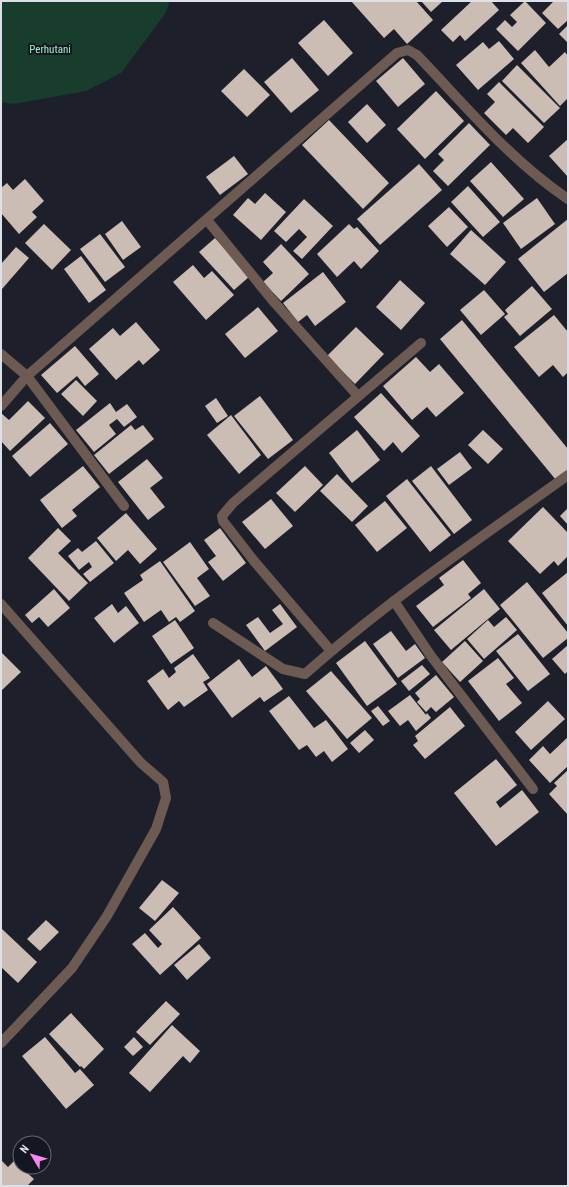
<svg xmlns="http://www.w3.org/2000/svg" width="569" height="1187" viewBox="0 0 569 1187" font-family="'Roboto Condensed',sans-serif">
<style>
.green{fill:#183d2d}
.building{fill:#cbbcb4}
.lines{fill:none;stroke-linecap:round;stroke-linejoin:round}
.minor{stroke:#6d5b53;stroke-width:10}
.labels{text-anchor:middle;stroke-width:4;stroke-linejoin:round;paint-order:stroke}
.park-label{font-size:11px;fill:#a2ecc8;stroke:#141721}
</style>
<rect width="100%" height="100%" fill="#1d202b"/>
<polygon class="green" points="1,1 170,1 165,14 121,73 86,91 13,104 1,102"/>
<g class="building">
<polygon points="351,1 416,1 433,20 407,44 394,29 384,38"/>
<polygon points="421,1 443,1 431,12"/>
<polygon points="472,1 491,1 499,10 465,41 460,35 453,42 441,30"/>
<polygon points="525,1 546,23 518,51 496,29 505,20 512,27 517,22 510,15"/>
<polygon points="554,1 568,1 568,20 558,29 542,13"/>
<polygon points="324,20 353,53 328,76 298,43"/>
<polygon points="568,25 568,43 559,34"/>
<polygon points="499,41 514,59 478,90 456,65 483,42 489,49"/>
<polygon points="535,50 549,67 565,52 568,56 568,98 560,106 521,63"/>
<polygon points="292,58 319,90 291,113 264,82"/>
<polygon points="403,58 425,84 398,107 376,81"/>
<polygon points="517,65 560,108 544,123 502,81"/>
<polygon points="244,69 270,95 247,117 221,91"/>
<polygon points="499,82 544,127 528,143 513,128 506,135 484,113 495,102 487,94"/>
<polygon points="436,91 464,121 425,159 397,129"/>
<polygon points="367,104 386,125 367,143 348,122"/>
<polygon points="329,120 389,183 363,209 302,145"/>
<polygon points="469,123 490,145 448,186 433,171 444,160 438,154"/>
<polygon points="568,139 568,177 549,156"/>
<polygon points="234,156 248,174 220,195 206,177"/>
<polygon points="491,162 524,199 503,217 470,181"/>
<polygon points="419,164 442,190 380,245 357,219"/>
<polygon points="25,179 44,201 32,212 37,217 19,234 1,213 1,188 7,183 13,190"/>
<polygon points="468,186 500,222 483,237 451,202"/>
<polygon points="265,193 286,212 261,240 233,215 248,198 255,204"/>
<polygon points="537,198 555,224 521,249 503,223"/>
<polygon points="304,199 333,226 302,259 293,251 307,237 299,229 286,242 274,231"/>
<polygon points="449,207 468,227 447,247 428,226"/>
<polygon points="568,219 568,273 544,292 518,259"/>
<polygon points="122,221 141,247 123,260 105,234"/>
<polygon points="44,224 71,250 52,270 25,243"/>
<polygon points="349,224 354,229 357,227 379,251 361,269 354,261 337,277 317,254"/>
<polygon points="471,230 506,262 485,285 450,254"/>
<polygon points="100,234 125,267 105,282 80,249"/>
<polygon points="215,238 250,276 234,290 199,252"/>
<polygon points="281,244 309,274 281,301 263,282 273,273 263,262"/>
<polygon points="16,247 29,258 2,289 1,264"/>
<polygon points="81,256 106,290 89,303 64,269"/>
<polygon points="193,265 204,278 212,271 234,295 206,320 173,282"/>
<polygon points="323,272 346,302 315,326 307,315 298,322 283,303"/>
<polygon points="400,280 425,303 401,330 376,307"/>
<polygon points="532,286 552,309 520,336 504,317 508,314 505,310"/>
<polygon points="484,290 505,314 481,335 460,310"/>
<polygon points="258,307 278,331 245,358 225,334"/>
<polygon points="554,315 568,332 568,372 563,377 553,365 539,377 514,347"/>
<polygon points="462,320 568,449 568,470 556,480 440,339"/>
<polygon points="136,322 160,350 143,365 139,360 116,380 89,349 113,328 120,336"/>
<polygon points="356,327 384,354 355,384 327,356"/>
<polygon points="75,346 99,374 85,386 77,376 57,393 41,375"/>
<polygon points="416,357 430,372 439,364 464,393 436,417 427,407 412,420 383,386"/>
<polygon points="76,380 97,401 83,416 61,394"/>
<polygon points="381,393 420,436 402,453 393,442 384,451 354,417"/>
<polygon points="260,396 293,440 268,459 234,416"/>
<polygon points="216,398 228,416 217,423 205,406"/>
<polygon points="28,401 45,418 10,451 1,441 1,413 9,420"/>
<polygon points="110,403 116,412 127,404 137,417 124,427 117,419 109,425 116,434 94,452 76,430"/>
<polygon points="231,415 261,455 239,474 207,435"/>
<polygon points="50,423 68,444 30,477 12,456"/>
<polygon points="131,425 135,430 143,425 154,439 109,474 94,455"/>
<polygon points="357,430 380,460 352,483 329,453"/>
<polygon points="483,430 503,449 488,464 468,445"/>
<polygon points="460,452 472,468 449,485 437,469"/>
<polygon points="147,459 163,478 150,488 165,507 148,520 118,482"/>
<polygon points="83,466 100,487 72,510 77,516 62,528 40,500"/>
<polygon points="305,466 323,485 295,512 276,493"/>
<polygon points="431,466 472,520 454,534 412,481"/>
<polygon points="337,474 368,506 352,522 320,491"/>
<polygon points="407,479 451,535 430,552 386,496"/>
<polygon points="271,499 293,526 265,549 242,522"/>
<polygon points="385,501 407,528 377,552 355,525"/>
<polygon points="543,507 568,533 568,556 558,566 554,561 540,574 508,541"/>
<polygon points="568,508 568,525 560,516"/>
<polygon points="126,513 157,549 140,564 128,550 116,561 97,538"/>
<polygon points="58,528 71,541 58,553 88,583 69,601 28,558"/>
<polygon points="220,528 246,563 223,581 208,562 216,556 204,540"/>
<polygon points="96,541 114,563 90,582 83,574 92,567 89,562 79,570 68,556 78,548 82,552"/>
<polygon points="190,542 209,569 197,578 210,596 195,606 163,562"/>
<polygon points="463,560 481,583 468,594 471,598 433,627 416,606 444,585 439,578"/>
<polygon points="160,561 195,611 180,622 176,617 169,622 161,610 144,622 124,593 143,580 140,575"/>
<polygon points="568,572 568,626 542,593"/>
<polygon points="527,582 568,633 568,638 543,658 500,605"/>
<polygon points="54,589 70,608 48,627 39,617 32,623 25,615"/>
<polygon points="484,589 500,609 451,650 434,630"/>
<polygon points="112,604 118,613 126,606 139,623 114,643 94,618"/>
<polygon points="280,604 297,627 265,651 246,625 258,617 270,633 283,624 272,610"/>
<polygon points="506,617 517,630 484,659 467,639 488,620 494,627"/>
<polygon points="175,620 194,648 171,664 152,636"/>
<polygon points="391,631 406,651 415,644 425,658 398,678 373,644"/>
<polygon points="518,634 550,674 528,691 496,651"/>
<polygon points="365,641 397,684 367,706 336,663"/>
<polygon points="465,641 483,661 460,682 442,662"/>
<polygon points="568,645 568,671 565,674 552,659"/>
<polygon points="1,652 21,672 2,690 1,689"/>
<polygon points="193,654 210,678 203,682 208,690 184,707 179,701 168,710 147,681 163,669 169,678 176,672 174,668"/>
<polygon points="498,658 514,678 506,684 522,703 499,721 468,681"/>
<polygon points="239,659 252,677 266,666 283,689 264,702 260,697 232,718 207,684"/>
<polygon points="422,665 430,674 409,691 401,681"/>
<polygon points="331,671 372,718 347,739 306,691"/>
<polygon points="436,675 454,697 436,712 431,707 426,712 417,702 420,699 415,693"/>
<polygon points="410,695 426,715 427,713 431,718 416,731 408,720 400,726 388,711"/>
<polygon points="289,696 314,728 326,720 348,749 332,762 324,751 316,757 307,745 299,750 269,711"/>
<polygon points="548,701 565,719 531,750 515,732"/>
<polygon points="378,706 390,721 383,726 371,711"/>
<polygon points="450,707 465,726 425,759 413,745 418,741 415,736"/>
<polygon points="365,730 374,740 359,753 350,743"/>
<polygon points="568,737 568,766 550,783 529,760 543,746 550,754"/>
<polygon points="496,759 517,785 496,802 500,808 522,790 539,812 496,846 454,793"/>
<polygon points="568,770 568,815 549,794 557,786 554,783"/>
<polygon points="162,880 179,893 155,921 139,908"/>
<polygon points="173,907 201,938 160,975 132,944 145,933 158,948 162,944 149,930"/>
<polygon points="46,920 59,932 40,951 27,939"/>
<polygon points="2,929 37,962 18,983 1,967"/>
<polygon points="199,944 211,958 187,980 174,965"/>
<polygon points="166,1001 180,1014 150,1045 136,1032"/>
<polygon points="71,1013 104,1049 84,1069 81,1066 80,1067 49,1034"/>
<polygon points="172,1025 200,1051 190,1063 183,1056 150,1092 129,1073"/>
<polygon points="45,1037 75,1073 80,1069 94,1085 66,1109 22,1056"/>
<polygon points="134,1037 143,1047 133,1056 124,1047"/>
<polygon points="1,1160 8,1167 14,1161 34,1179 27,1186 1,1186"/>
</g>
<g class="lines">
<g class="minor">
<polyline points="207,220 274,302 358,396"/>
<polyline points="1,354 27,376 124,506"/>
<path d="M1,406L27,376L397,53L408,50L417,55C465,105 510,160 568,199"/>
<polyline points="394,601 431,656 533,789"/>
<polyline points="1,604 141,763 163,782 166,798 156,829 107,916 72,968 1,1043"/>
<path d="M213,623L283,669L305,674C387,601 479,539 568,475"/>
<polyline points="331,651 254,561 223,521 222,516 233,503 421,343"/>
</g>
</g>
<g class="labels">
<g class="park-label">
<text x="50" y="53">Perhutani</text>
</g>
</g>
<rect width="569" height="1187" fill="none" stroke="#dde0e7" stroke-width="4"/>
<g transform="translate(32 1155) rotate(308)"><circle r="19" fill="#141721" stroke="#646770"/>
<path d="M0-3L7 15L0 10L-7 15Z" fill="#f489f0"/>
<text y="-6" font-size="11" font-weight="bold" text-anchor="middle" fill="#dde0e7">N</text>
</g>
</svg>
